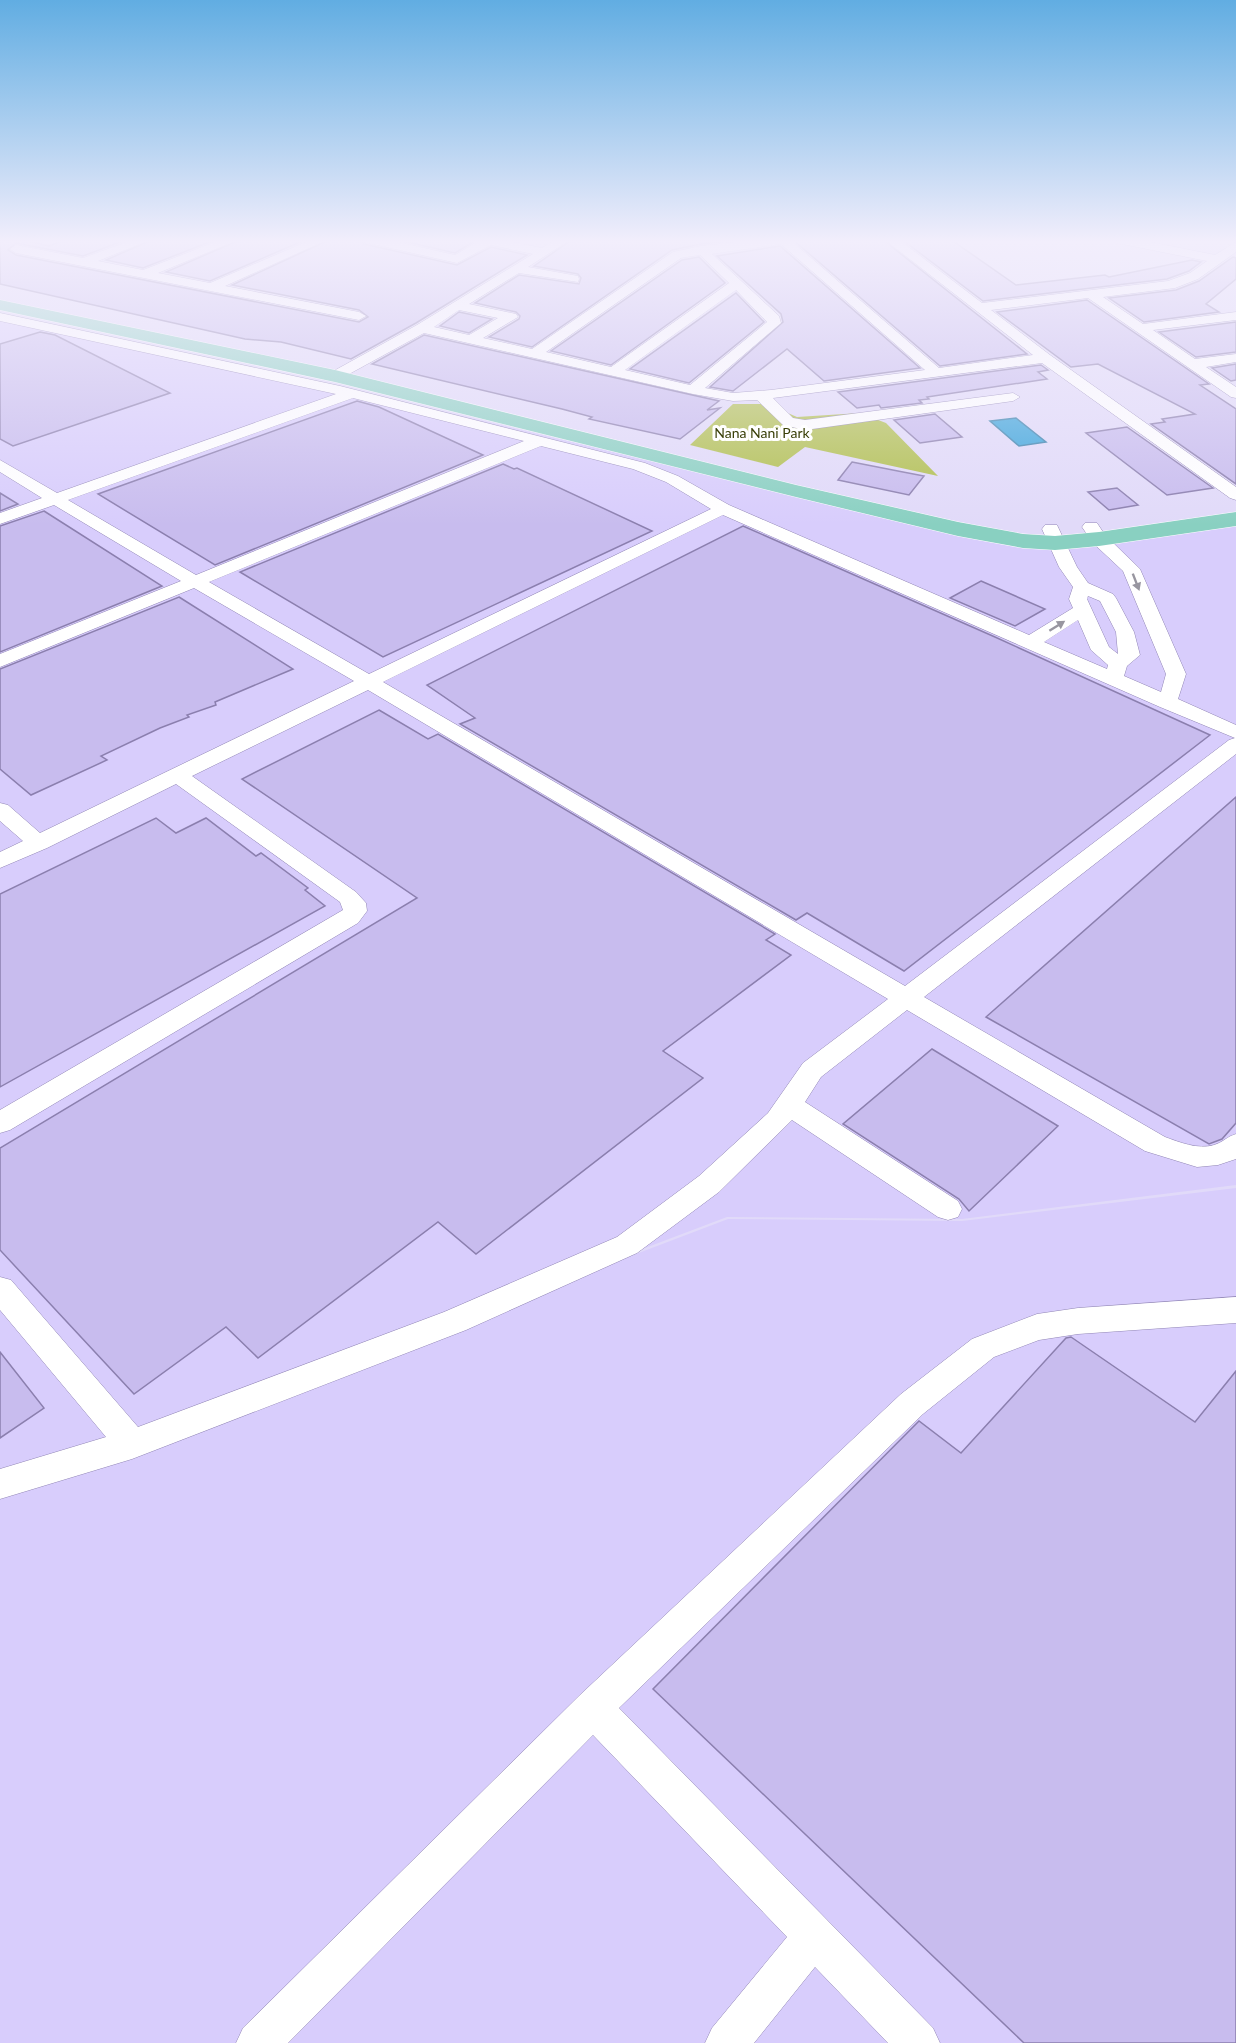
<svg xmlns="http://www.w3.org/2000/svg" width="1236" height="2043" viewBox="0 0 1236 2043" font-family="Lato,sans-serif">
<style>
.built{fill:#d8cdfc}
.green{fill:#b0bf4d}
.water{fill:#38a3da;stroke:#3680ac;stroke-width:1.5}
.building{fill:#c8bcee;stroke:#8b7fae;stroke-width:1.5}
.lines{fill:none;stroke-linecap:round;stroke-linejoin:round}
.minor-casing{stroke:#9186b5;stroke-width:1}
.major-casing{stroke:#fff;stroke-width:1}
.minor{fill:#fff;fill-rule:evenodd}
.major{fill:#89d0c1;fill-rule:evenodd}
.oneway{fill:#9896a0}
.labels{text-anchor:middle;stroke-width:6;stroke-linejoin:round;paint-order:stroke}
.far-park-label{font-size:14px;fill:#393f07;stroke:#fff}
</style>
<rect width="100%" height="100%" fill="#e1daf9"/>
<g class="built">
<polygon points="0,314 290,375 976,538 1039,545 1236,518 1236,1185 962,1219 727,1217 0,1492"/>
<polygon points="1236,1188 1236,2043 0,2043 0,1496 728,1219 962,1221"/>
</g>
<polygon class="green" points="733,404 767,404 797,417 860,413 886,423 938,476 805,447 778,467 690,445"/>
<polygon class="water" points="1016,418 1046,442 1019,446 990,421"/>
<g class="building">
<polygon points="0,239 19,239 49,246 67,239 128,239 83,256 16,243 8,250 16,255 359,322 368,317 359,310 232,285 331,239 360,239 364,244 457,265 491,247 527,255 416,323 351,359 281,342 245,339 0,284"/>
<polygon points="154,239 217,239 143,268 106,260"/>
<polygon points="242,239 307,239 210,281 166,272"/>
<polygon points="394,239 470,239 473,242 455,253"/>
<polygon points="573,239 743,239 701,244 672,250 532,347 489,337 519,319 520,316 516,312 475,303 519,275 579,284 581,278 578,274 534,266"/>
<polygon points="792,239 882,239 1027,354 940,366"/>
<polygon points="918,239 950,239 1016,285 1105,275 1109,277 1192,260 1201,262 1189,271 1167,279 983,301 904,241"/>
<polygon points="780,246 920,368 824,381 787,349 733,391 710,387 783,322 781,314 717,256"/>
<polygon points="699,257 725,283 611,365 551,351 682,260"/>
<polygon points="1233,257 1236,258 1236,279 1206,304 1219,312 1144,322 1109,298 1176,290 1199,281"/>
<polygon points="736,293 764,322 689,383 630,369"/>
<polygon points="1087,300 1209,384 1200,385 1236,409 1236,484 1151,424 1165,422 1162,419 1195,414 1098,364 1071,367 997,312"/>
<polygon points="459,312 492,319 469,333 440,326"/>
<polygon points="1236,322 1236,352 1196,357 1159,332"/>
<polygon points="40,332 55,335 170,393 13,446 0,439 0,344"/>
<polygon points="424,335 719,401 707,410 720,408 680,439 589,419 592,417 562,409 372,364"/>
<polygon points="1236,364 1236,380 1231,381 1212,368"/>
<polygon points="1041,365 1048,370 1038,372 1047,379 927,397 929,399 919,400 922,403 881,408 879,405 857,408 838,392"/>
<polygon points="357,401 379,407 483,455 215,565 98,494"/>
<polygon points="935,414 962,437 920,443 894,420"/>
<polygon points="1127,427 1213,488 1167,495 1086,433"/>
<polygon points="852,462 903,472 924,476 909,495 838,480"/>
<polygon points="503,464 514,469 517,468 652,531 383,657 240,572"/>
<polygon points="1117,488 1138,505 1109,510 1088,492"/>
<polygon points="0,493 18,504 0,511"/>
<polygon points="44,511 162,586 0,652 0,526"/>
<polygon points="743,526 995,637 1210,735 904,971 807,913 796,920 460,724 475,718 427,685"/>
<polygon points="981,581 1045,609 1015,626 950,598"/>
<polygon points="179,597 293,669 215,702 216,705 187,715 189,717 160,728 101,756 107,760 31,795 0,769 0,669"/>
<polygon points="379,710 428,739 438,734 775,934 766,940 791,955 663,1051 703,1078 476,1254 438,1222 258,1358 226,1327 134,1394 0,1250 0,1148 417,898 242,779"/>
<polygon points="1236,797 1236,1123 1222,1139 1209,1144 986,1017"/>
<polygon points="156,818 176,833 206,818 256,856 261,853 308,888 305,890 325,906 0,1087 0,894"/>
<polygon points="932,1049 1058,1126 969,1211 959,1199 843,1124"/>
<polygon points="1071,1337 1195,1422 1236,1371 1236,2043 1024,2043 653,1689 919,1421 961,1453 1066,1338"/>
<polygon points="0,1352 44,1408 0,1438"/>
</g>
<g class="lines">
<g class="minor-casing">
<g id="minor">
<polygon points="135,239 152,239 98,261 143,270 223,239 240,239 158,273 210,283 313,239 329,239 225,286 359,312 366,316 359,320 16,253 10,249 16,245 83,258"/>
<path d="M362,239H384L455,255L477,242L472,239H496L542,248L557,239H571L528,267L578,276L579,279L578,282L519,273L469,304L516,314L518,317L483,338L532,349L673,252L701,246L764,239H789L939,368L1033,355L884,239H898L982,303L1168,281L1190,273L1207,261L1117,243L1111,239H1135L1215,255L1236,242V252L1198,279L1175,288L1103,297L1143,324L1236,312V320L1153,330L1195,359L1236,354V362L1206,367L1236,387V398L1231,397L1088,298L991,310L1050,355L1236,487V500L1230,498L1042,363L773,398L793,418L805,420L1013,393L1020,397L1013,401L805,430L783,425L757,400L733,401L693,394L424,333L340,379H330L328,376L330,373L417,325L533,254L491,245L457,263L364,242ZM781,244L925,370L771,390L733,393L705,388L781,323L779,316L712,254ZM700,255L729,283L611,367L546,352L681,258ZM736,290L767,322L690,385L625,370ZM459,310L498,318L469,335L434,327Z"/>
<path d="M0,313L340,386L645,463L678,476L729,505L1029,635L1073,608L1069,599L1073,587L1059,567L1042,529L1045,525H1057L1077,567L1088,583L1113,594L1116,598L1134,632L1140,655L1127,666L1124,676L1161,692L1166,674L1123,571L1093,543L1082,527L1085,523H1097L1105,535L1140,569L1186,674L1178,699L1236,725V754L924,997L1165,1137C1179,1142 1198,1150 1214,1145C1222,1143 1228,1136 1236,1134V1159L1218,1165L1197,1167L1145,1151L907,1010L821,1077L805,1102L958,1201L962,1209L958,1217L948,1220L938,1217L792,1120L719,1192L637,1253L466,1330L132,1459L0,1499V1469L106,1437L0,1310V1277L11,1280L138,1427L444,1312L617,1237L699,1176L768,1113L803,1063L888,999L368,690L192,776L356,892L366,903L367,911L358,923L10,1130L0,1133V1110L343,910L340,902L176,784L47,848L0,868V852L23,841L0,821V803L8,805L40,833L354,681L194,588L0,667V654L181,581L54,505L0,524V513L42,498L0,472V460L57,493L336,394L0,321ZM353,398L524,441L196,575L68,500ZM541,446L633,469L666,482L711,509L369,674L209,582ZM723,515L1160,707L1235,738L1229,740L905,986L383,682ZM1088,596L1100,601L1116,632L1118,654L1109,647L1087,599ZM1078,620L1091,650L1108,665L1107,669L1044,642Z"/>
<polygon points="1236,1297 1236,1323 1078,1334 1039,1340 994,1357 923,1414 619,1708 933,2028 940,2043 888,2043 815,1967 754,2043 705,2043 712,2028 787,1937 593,1735 288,2043 236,2043 243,2028 580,1695 901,1394 972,1339 1037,1314 1078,1308"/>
</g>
</g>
<g class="major-casing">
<polygon id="major" points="0,300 335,370 796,485 958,522 1023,534 1055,536 1099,532 1236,512 1236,526 1099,546 1055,550 1023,548 958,536 796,497 335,382 0,310"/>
</g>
<use href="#minor" class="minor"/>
<use href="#major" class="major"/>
</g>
<defs><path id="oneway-solid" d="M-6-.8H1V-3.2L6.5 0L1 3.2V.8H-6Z" transform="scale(1.5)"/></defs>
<g class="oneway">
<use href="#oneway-solid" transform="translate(1136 582) rotate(69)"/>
<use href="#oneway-solid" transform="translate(1057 626) rotate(-32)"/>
</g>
<linearGradient id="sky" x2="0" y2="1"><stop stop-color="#61ade2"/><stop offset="0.46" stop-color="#f2eefc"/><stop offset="1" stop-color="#f2eefc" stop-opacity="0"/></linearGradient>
<rect width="1236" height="525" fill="url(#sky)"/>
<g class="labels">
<g class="far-park-label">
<text x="762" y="438">Nana Nani Park</text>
</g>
</g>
</svg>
